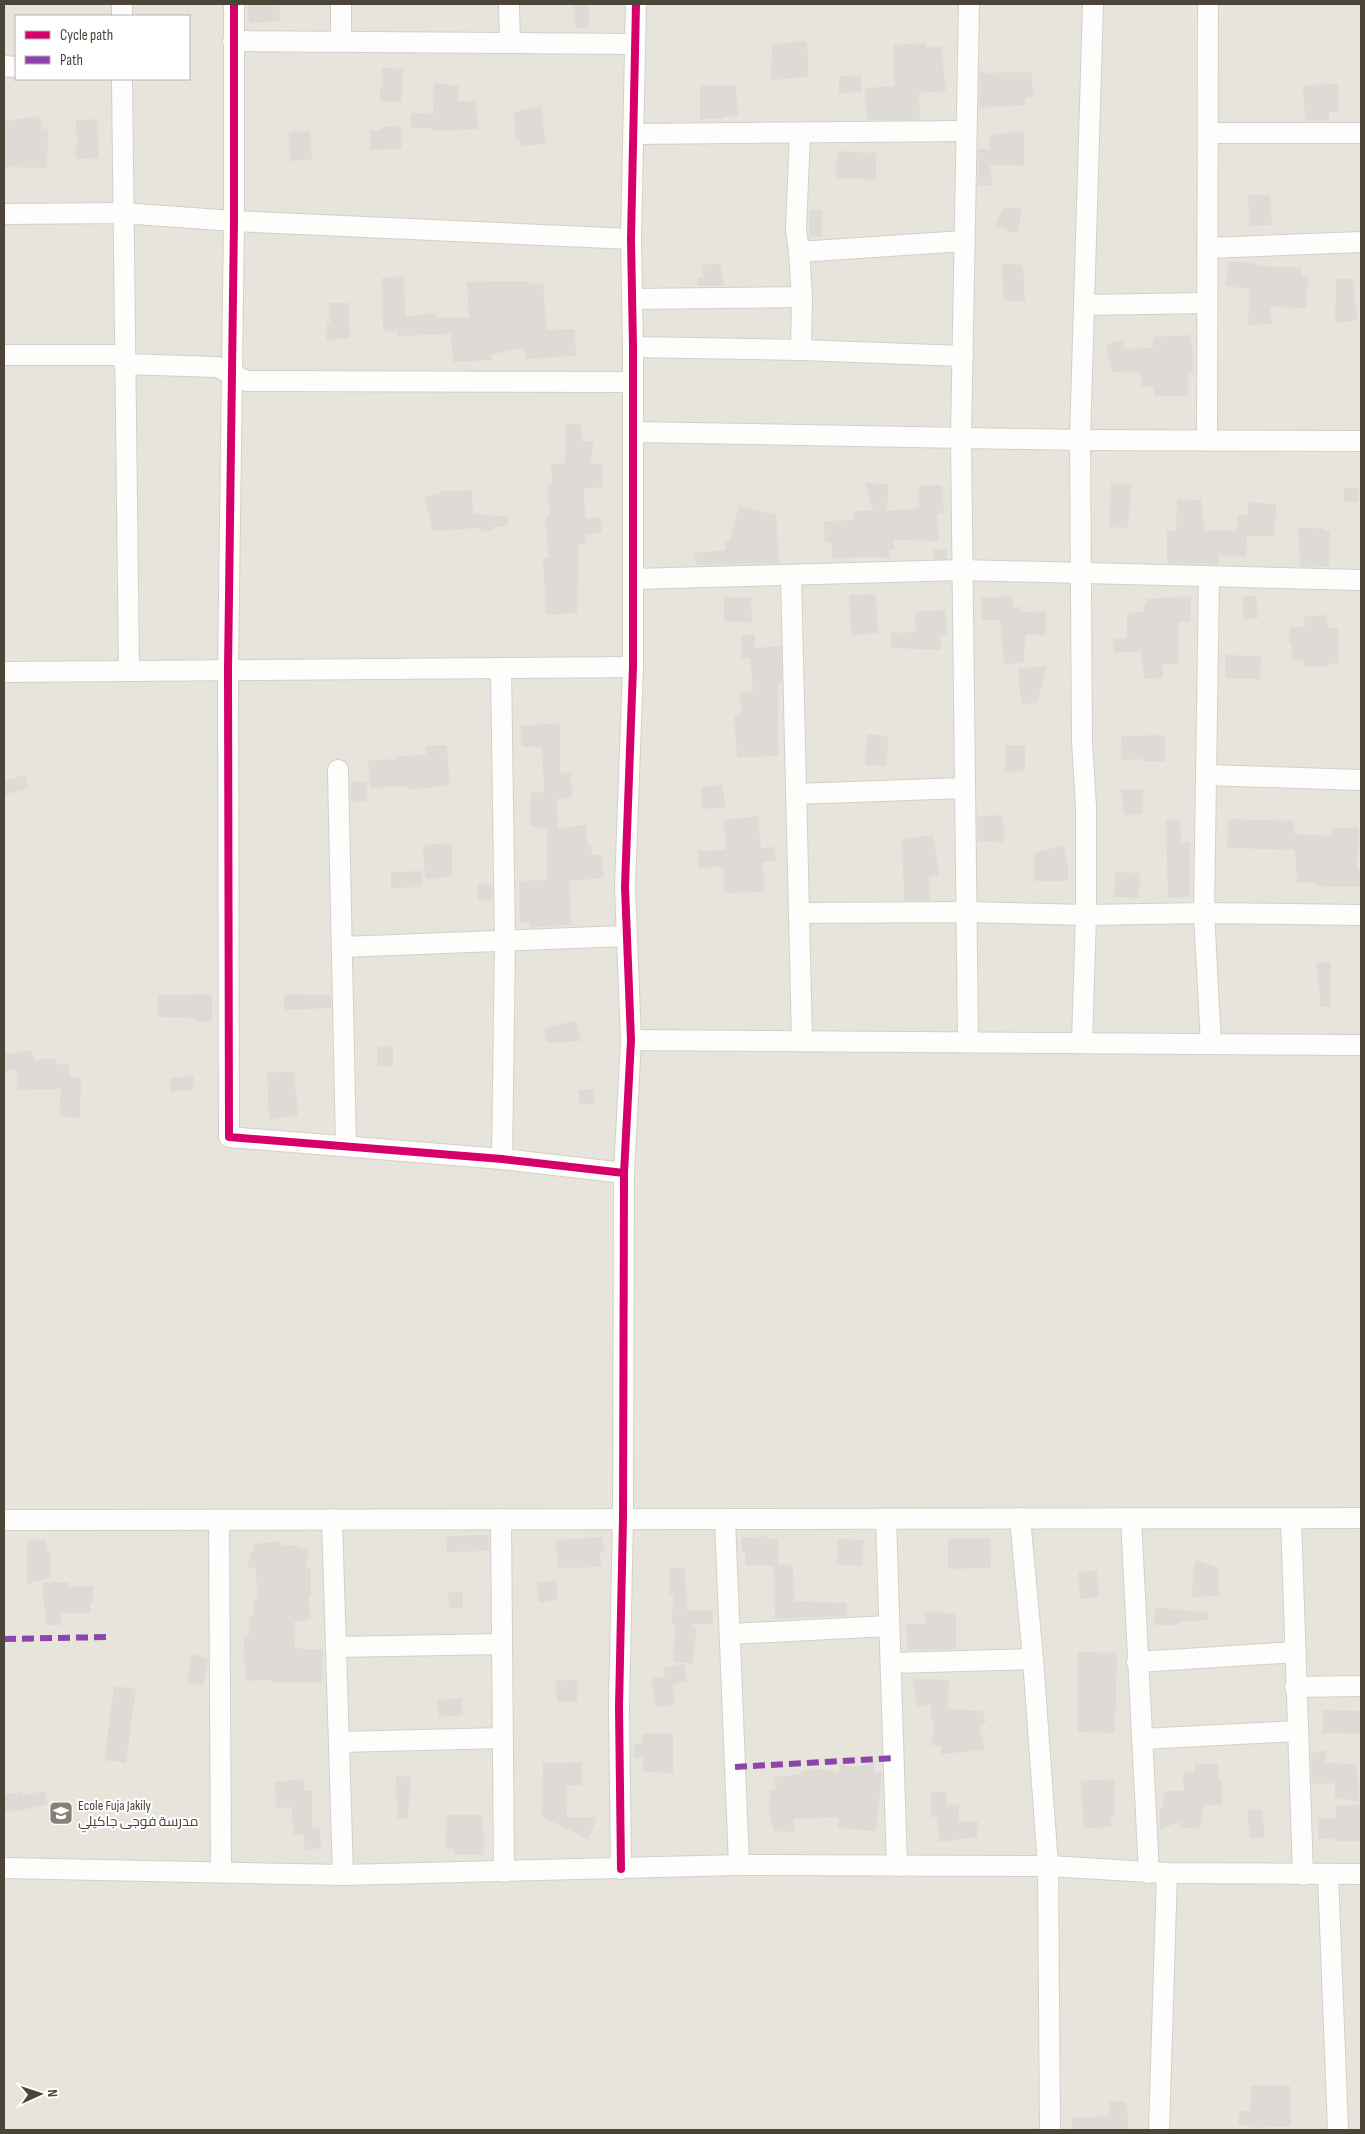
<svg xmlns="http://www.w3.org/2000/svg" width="1365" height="2134" viewBox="0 0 1365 2134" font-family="'Sofia Sans Condensed',Cairo,sans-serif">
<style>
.residential{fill:#e7e4dc;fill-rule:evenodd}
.education{fill:#eae5da}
.building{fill:#dedbd6}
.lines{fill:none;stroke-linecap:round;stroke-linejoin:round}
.minor-casing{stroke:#d2d0cb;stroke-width:22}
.minor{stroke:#fdfdfc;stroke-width:20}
.quiet{stroke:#8e44ad;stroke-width:6;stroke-dasharray:12 6;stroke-linecap:butt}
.cycleway-casing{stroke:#fff;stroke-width:11}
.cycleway{stroke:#d6006c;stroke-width:8}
.labels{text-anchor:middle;stroke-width:4;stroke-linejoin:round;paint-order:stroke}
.poi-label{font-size:14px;fill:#4b4439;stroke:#fff;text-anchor:start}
</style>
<rect width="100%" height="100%" fill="#f4f2ee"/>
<path class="residential" d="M4,4H1361V2130H4ZM16,16H189V79H16Z"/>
<polygon class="education" points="142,1651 121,1821 83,1821 70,1811 38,1812 31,1821 4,1821 4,1655"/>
<g class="building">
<polygon points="247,4 279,4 281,21 249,23"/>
<polygon points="574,4 588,4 590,27 575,28"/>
<polygon points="807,41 809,77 771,80 772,44"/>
<polygon points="926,43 926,48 941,46 946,91 919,93 920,120 867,120 865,88 894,86 894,45"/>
<polygon points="382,68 404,69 401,102 380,102 380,87 383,87"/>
<polygon points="1031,72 1034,98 1025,98 1025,105 979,108 980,73"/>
<polygon points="861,75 862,92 839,93 839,76"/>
<polygon points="434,83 459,86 457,101 476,101 478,129 432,131 432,128 411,129 411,113 433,114"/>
<polygon points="1338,84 1339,112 1329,112 1329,121 1305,121 1303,85"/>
<polygon points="736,85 738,116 723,117 723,119 700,119 700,86"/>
<polygon points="541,106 546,144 520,146 519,140 516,140 514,112"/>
<polygon points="40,116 42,129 48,129 47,168 4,167 5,121"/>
<polygon points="97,119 99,158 76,159 75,145 77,145 76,120"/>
<polygon points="401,126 402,149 370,150 370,131 381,130 381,127"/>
<polygon points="310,131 312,160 290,161 289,132"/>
<polygon points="1024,131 1024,166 990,165 992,185 978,186 978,149 990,149 988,135"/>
<polygon points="837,151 876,153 876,180 836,178"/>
<polygon points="1248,195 1270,195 1272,225 1249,226"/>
<polygon points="1003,208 1021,208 1019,232 1010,232 995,225"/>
<polygon points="822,209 822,237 809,237 809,210"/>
<polygon points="1229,262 1258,263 1257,266 1301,267 1302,275 1308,277 1306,308 1270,307 1272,324 1248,325 1250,289 1225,286"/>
<polygon points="720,263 724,286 698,286 698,278 703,278 702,265"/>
<polygon points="1002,263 1023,265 1025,302 1003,300"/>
<polygon points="403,276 406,317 435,313 436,318 469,318 467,282 529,281 529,284 543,283 547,330 575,329 576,356 525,359 524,347 491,355 492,360 453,362 451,334 398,336 397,330 383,332 382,278"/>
<polygon points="1336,279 1353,279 1357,320 1335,323"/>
<polygon points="329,303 349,303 350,338 326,340 327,322 330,323"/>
<polygon points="1191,335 1194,374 1189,374 1187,396 1154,396 1154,386 1142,387 1141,373 1112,372 1106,344 1123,340 1124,349 1153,348 1153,337"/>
<polygon points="581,423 582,441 593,441 591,464 603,464 603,487 584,489 585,518 601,517 602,533 585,534 586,544 579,545 577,613 546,615 543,558 549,557 545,516 549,516 548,485 552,485 551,464 565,463 565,424"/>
<polygon points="865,483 889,484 887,510 890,511 919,508 918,486 942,485 944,513 937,514 939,541 894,540 894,550 889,550 890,558 865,557 833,559 831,542 825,543 824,521 853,520 853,511 873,511"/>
<polygon points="1111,483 1131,484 1128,528 1109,527"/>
<polygon points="1344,488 1359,488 1358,502 1344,502"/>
<polygon points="472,490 473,514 508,517 508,526 493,527 494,530 479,532 479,528 433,531 424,497 440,493 440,491"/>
<polygon points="1177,499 1201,500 1205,530 1236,530 1238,515 1247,515 1248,502 1276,504 1275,536 1247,536 1246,557 1219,556 1218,565 1167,563 1167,530 1176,531"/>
<polygon points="739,506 776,515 779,563 696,565 694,553 726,550 725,541 730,541"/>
<polygon points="1298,527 1325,529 1325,531 1330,531 1329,567 1300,567"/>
<rect x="933" y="549" width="14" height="10"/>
<polygon points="876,594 878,633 851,635 849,595"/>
<polygon points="1013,596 1013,607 1021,607 1021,612 1046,611 1046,635 1025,635 1024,663 1004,664 1000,620 982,620 981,598"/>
<polygon points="1191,596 1191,622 1179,622 1178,664 1163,664 1163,678 1144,679 1141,651 1114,653 1113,639 1127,638 1127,613 1144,612 1144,605 1146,605 1146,599"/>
<polygon points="1256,596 1258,618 1244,619 1242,597"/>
<polygon points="724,597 751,597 752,622 724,622"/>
<polygon points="945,610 947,635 940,635 941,650 891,648 891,633 916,632 915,611"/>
<polygon points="1327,615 1328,628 1338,628 1338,664 1329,663 1329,666 1304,666 1304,661 1291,660 1292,644 1289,644 1290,627 1305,627 1304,617"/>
<polygon points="755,634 755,648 781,646 782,676 781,683 778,683 778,756 737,758 734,715 741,715 740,692 753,691 750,658 741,659 741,635"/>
<polygon points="1225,655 1261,656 1260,679 1225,678"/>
<polygon points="1047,666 1037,703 1021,704 1018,668"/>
<polygon points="560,723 560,773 571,772 572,797 557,799 558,828 586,825 588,844 591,844 592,855 602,855 604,878 569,881 572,925 530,927 529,922 520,923 519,881 547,880 547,830 530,826 530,793 543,792 544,789 542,747 522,747 520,726"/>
<polygon points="867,734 888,736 887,766 865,765"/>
<polygon points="1165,735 1165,762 1143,761 1143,759 1122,760 1121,736"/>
<polygon points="447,745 450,785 409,790 409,786 370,788 368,760 396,759 396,756 426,755 425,746"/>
<polygon points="1006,745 1025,745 1025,771 1005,772"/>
<polygon points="25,775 29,788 4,795 4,781"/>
<polygon points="351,782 366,782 367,801 351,802"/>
<polygon points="723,784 725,808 701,809 701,787"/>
<polygon points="1121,789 1144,789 1142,813 1124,815"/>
<polygon points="1003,815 1004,842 978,841 977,816"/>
<polygon points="758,816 761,848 775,847 776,861 763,862 764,892 725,893 723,870 720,870 720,867 698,868 698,851 726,850 723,820"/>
<polygon points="1180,819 1181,842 1190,842 1190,897 1168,898 1166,820"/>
<polygon points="1229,819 1294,821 1294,834 1331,836 1330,829 1359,827 1357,870 1360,870 1361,887 1315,886 1315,882 1297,883 1295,850 1227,848"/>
<polygon points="933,835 939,876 929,877 930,900 904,900 902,839"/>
<polygon points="452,843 452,877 425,879 423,845"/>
<polygon points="1063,845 1068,863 1068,881 1034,881 1034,853"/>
<polygon points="422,871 422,887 391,888 391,872"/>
<polygon points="1115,872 1140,873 1139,898 1114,897"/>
<polygon points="478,884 492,885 492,900 478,899"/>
<polygon points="1316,962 1331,962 1331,1007 1321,1007"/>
<polygon points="212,994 212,1022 197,1022 197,1018 158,1017 158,995"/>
<polygon points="284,994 331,995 331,1008 284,1010"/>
<polygon points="575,1020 581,1041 546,1043 545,1029"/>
<polygon points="393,1046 393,1066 377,1066 377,1047"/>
<polygon points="32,1050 34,1060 55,1058 56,1064 69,1065 69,1077 81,1077 80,1118 59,1116 61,1089 18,1090 16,1069 4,1071 4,1054"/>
<polygon points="294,1071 298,1116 269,1119 267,1073"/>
<polygon points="194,1076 193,1090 170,1092 170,1078"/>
<polygon points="594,1089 594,1104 579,1104 579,1090"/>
<polygon points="489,1535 489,1551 447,1552 446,1536"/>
<polygon points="767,1536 767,1539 778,1538 778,1564 793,1565 794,1601 847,1603 846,1616 775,1619 774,1566 745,1565 745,1552 742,1552 741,1538"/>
<polygon points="603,1537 604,1551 600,1552 601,1567 558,1568 555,1540"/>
<polygon points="948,1538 990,1538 991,1568 948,1569"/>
<polygon points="838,1539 864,1540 862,1566 836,1565"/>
<polygon points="46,1540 46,1551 51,1551 51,1577 27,1584 27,1541"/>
<polygon points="281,1541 282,1545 298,1545 298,1547 309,1549 306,1568 311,1568 311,1596 308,1596 311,1619 294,1622 295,1648 323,1650 322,1682 272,1683 272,1680 245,1681 244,1636 249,1636 250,1616 253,1616 253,1601 257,1600 256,1569 247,1566 254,1544"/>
<polygon points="1196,1560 1218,1568 1219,1596 1192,1597 1193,1568"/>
<polygon points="670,1567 685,1568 687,1610 713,1610 713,1624 691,1624 696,1630 693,1664 673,1662 675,1624 672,1624 673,1595 670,1595"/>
<polygon points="1097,1570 1099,1597 1080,1599 1078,1572"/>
<polygon points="557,1581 558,1599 539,1603 537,1582"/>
<polygon points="69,1582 69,1586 93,1586 94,1602 90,1603 90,1613 61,1613 62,1625 46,1625 42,1583"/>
<polygon points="448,1592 463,1592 463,1608 449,1608"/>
<polygon points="1155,1607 1208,1613 1208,1620 1179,1622 1179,1625 1154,1625"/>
<polygon points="945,1611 945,1613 956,1614 956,1649 907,1650 906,1624 926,1624 924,1612"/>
<polygon points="1078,1652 1117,1653 1115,1732 1113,1733 1078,1732"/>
<polygon points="192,1654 208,1658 204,1686 186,1683"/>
<polygon points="684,1664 687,1681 673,1684 675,1705 656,1707 651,1679 665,1676 664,1668"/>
<polygon points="578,1679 577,1702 557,1702 556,1681"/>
<polygon points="913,1679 949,1680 947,1709 982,1711 986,1722 979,1726 985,1750 941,1754 941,1746 931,1745 934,1721 931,1721 931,1704 917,1707"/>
<polygon points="114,1686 136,1689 126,1763 104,1760"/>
<polygon points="461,1698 463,1715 439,1717 437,1700"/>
<polygon points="1323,1710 1361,1711 1361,1734 1322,1733"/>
<polygon points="643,1734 673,1734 673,1774 642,1771 643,1758 634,1758 634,1745 642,1743"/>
<polygon points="1326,1750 1326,1763 1357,1764 1359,1802 1335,1797 1335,1783 1312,1784 1311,1753"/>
<polygon points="582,1762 582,1785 566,1786 567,1817 597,1817 588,1839 542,1817 543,1763"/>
<polygon points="873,1763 875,1772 882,1772 876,1831 838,1828 838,1817 793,1819 795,1832 774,1831 774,1825 771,1825 771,1818 768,1817 771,1790 776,1790 774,1777 801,1774 801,1771 821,1769 838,1772 840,1764 855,1767"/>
<polygon points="1195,1764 1218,1764 1218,1780 1222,1780 1222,1805 1203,1805 1201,1827 1181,1829 1180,1822 1160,1829 1160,1808 1163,1808 1164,1791 1184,1791 1183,1773 1194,1772"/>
<polygon points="396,1775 411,1777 408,1819 397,1819"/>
<polygon points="303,1779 305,1791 312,1791 312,1828 320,1827 321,1848 305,1850 303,1835 293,1835 292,1807 277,1808 274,1782"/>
<polygon points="1114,1779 1115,1817 1110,1817 1112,1827 1084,1828 1080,1781"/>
<polygon points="45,1791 48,1805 4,1813 4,1794 22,1792 22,1795"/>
<polygon points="947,1791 947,1805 959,1804 959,1822 978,1821 977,1837 939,1842 937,1817 931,1817 931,1793"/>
<polygon points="1360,1804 1361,1841 1336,1841 1336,1838 1318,1839 1318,1818 1336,1818 1335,1806"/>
<polygon points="1262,1809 1265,1837 1250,1839 1247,1810"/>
<polygon points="447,1815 483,1815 484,1855 455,1855 455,1849 445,1848"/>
<polygon points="1251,2086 1290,2086 1291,2126 1250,2128 1250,2126 1238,2124 1240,2111 1250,2111"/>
<polygon points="1126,2101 1129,2130 1072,2130 1072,2118 1109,2116 1109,2102"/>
</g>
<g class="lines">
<g class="minor-casing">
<g id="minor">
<polyline points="122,4 122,16"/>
<polyline points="234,4 234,221 228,670 229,1137 502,1159 624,1173"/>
<polyline points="509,4 510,43"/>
<polyline points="233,41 635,44"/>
<polyline points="341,42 341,4"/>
<polyline points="4,66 16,67"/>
<polyline points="122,79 129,671"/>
<polyline points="1208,133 1361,133"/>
<polyline points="634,134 966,131"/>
<polyline points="4,214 122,213 234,221 631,239"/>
<polyline points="1207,248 1361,242"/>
<polyline points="799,252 796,229 800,133"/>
<polyline points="632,299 802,297"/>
<polyline points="1084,305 1207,303"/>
<polyline points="633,347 801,350 963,356"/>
<polyline points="801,350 802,297 799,252 964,241"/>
<polyline points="4,355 124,355"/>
<polyline points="124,364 217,367 247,381 633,382"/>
<polyline points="633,432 1080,440 1361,441"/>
<polyline points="1207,440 1208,4"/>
<polyline points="791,575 802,1041"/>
<polyline points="1209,576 1204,913 1211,1044"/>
<polyline points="633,579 962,570 1361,580"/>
<polyline points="501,668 505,942 502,1159"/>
<polyline points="4,672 633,667"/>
<polyline points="338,770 346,1145"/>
<polyline points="1206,775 1361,780"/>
<polyline points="796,794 964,788"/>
<polyline points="799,913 966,912 1086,915 1204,913 1361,915"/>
<polyline points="342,947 626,936"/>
<polyline points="631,1040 1361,1045"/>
<polyline points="968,1042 961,437 969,4"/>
<polyline points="1082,1043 1086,915 1086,806 1082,742 1080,440 1093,4"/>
<polyline points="1020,1518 1033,1659 1048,1866 1050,2130"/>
<polyline points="1131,1518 1149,1873"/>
<polyline points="1291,1518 1303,1875"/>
<polyline points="332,1519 343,1875"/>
<polyline points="501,1519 504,1872"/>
<polyline points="725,1519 739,1865"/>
<polyline points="886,1519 897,1866"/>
<polyline points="4,1520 1361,1518"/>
<polyline points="219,1520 221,1872"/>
<polyline points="731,1634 888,1626"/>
<polyline points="336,1647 502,1644"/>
<polyline points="1137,1662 1296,1652"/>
<polyline points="891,1663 1033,1659"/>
<polyline points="1295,1687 1361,1686"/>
<polyline points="1142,1739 1297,1731"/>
<polyline points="339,1742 503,1738"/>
<polyline points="4,1868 343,1875 739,1865 1048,1866 1167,1873 1361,1874"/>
<polyline points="621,1869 619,1707 623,1519 624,1173 631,1040 625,887 633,667 633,347 631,239 636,4"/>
<polyline points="1328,1874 1338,2130"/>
<polyline points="1159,2130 1167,1873"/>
</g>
</g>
<use href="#minor" class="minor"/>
<g class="quiet">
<polyline points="4,1639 108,1637"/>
<polyline points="735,1767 895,1758"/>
</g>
<g class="cycleway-casing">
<g id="cycleway">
<polyline points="234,4 234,221 228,670 229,1137 502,1159 624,1173"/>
<polyline points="621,1869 619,1707 623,1519 624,1173 631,1040 625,887 633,667 633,347 631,239 636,4"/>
</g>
</g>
<use href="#cycleway" class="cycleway"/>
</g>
<defs>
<g id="school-square" transform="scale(1.25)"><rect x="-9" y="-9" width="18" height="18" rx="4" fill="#868178" stroke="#fff"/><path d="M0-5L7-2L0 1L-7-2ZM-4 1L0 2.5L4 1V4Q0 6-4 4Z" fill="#fff"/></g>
</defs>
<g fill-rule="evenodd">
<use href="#school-square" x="61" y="1813"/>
</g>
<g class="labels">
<g class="poi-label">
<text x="78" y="1810">Ecole Fuja Jakily<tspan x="78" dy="16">مدرسة فوجى جاكيلي</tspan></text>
</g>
</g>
<rect width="1365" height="2134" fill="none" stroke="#4b4439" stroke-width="10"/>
<rect x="15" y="15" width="175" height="65" fill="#ffffff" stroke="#b7b4b0"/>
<rect x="25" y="31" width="25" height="8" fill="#d6006c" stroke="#b7b4b0"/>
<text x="60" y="40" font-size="15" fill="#4b4439">Cycle path</text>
<rect x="25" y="56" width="25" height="8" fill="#8e44ad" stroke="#b7b4b0"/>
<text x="60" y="65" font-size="15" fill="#4b4439">Path</text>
<g transform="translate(40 2094) rotate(87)" stroke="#ffffff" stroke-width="4" paint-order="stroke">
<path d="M0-4L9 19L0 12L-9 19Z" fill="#4b4439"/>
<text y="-8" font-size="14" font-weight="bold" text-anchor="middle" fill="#4b4439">N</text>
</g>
</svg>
